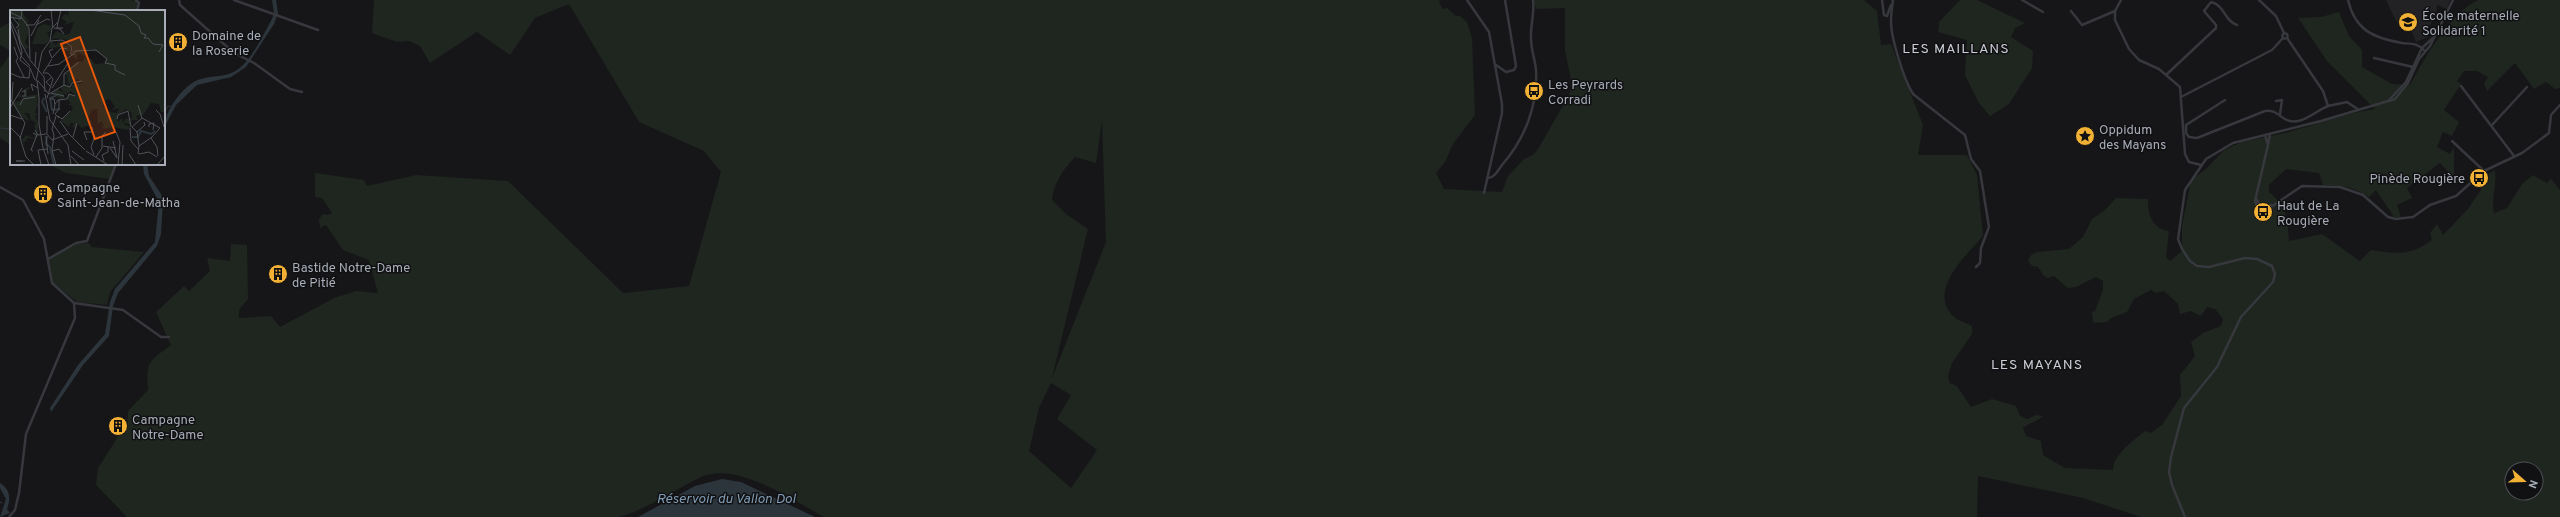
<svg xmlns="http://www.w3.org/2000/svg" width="2560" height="517" viewBox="0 0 2560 517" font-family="Overpass,sans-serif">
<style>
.built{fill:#222225}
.green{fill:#1e261f;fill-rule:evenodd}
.water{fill:#2c353c}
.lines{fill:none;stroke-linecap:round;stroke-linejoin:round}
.stream{stroke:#2c353c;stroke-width:1}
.minor{stroke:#37383d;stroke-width:2.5}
.labels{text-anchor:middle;stroke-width:3;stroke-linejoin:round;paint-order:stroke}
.poi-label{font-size:13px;fill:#a8adb8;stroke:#111113;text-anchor:start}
.neighbourhood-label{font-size:14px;letter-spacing:1px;fill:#c9ccd4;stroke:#111113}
.water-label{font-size:14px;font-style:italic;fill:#7f9bb3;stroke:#111113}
.inset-river{fill:none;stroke:#2c353c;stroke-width:2}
.inset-road{fill:none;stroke:#505258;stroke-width:1}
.view{fill:#e8590c;fill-opacity:0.15;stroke:#e8590c;stroke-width:2}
.inset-edge{fill:none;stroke:#a8adb8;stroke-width:2}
</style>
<rect width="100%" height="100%" fill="#161618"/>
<polygon class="built" points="2386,0 2450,0 2447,9 2437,5 2436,16 2426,31 2428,37 2416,42 2411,30 2396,21"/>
<g class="green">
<polygon points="43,0 130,0 136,1 138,6 137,11 34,11"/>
<path d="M374,0H1440L1439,3L1443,9L1447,8L1456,16H1460L1467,22L1472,38L1475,115L1453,144L1445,162L1436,173L1444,189L1502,192L1508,176L1524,159L1533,155L1538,149L1569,95L1572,85L1565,50V8L1536,9L1534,0H1864L1877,11L1881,45L1891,44L1923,125L1918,155H1967L1977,175L1983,236C1967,255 1925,291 1955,318C1959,321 1967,323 1972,326V334L1952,363L1948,376L1950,383L1957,386L1971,407L1992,399L2016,406L2020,416L2028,419L2036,415L2043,416C2037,422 2030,422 2023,428L2026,436L2041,441L2043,455L2065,468L2113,470C2113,455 2134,440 2145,431L2151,433L2162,425L2181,396L2180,375L2195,356L2191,342L2203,333L2221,326L2223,319L2215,309L2207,307L2201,316L2191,311L2180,314L2178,304L2164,291L2156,293L2151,290L2134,299L2127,312L2111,318L2107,322L2093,323L2092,312L2095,311L2103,290V281L2096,277L2076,287L2068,288L2054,276L2048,278L2043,275L2038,267L2032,266L2028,261L2031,255L2037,252L2069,249L2083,237L2092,219L2105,210L2116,198L2148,199C2147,214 2153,229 2169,231L2166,257L2170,261L2182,251V226L2191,180L2206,169L2224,150L2242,142L2285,133L2353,113L2375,109L2327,61L2298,18L2321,17L2339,12L2349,36L2362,50V67L2392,84L2410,85C2424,59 2451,12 2478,0C2485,0 2547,0 2560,0V88L2555,89L2546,82L2534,89L2515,63L2487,91L2484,83L2488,77L2477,71H2464L2457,81L2461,84L2444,110L2459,122L2452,136L2443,132L2437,147L2450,154L2454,147V178L2440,163L2407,188L2412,198L2397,205L2401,217H2394L2376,190L2369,197C2353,187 2342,185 2323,185L2319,173L2286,169L2269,185V192C2287,206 2287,219 2289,241L2322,234L2360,261L2371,250C2396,254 2411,256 2432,240L2430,233L2437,224L2443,235L2467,210L2481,190L2479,180L2495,170C2497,185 2491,198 2494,213L2507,208L2522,184L2533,175L2547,183L2551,179L2560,190V517H2141L2083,498L1978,476L1977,517H824C793,500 736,461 701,477C674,490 648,509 619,517H127L96,485L98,468L121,432L127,428L128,411L148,390C146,361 148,362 171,345L156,312L184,286L189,291L210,271L207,258L230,261L231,244L247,245L248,299L239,310V318L271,316L280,327L334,298L356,291L378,293L369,260L343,250L326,225L320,228L319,219L323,214L328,215L332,213L322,198L315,197V173L364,180L367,186L416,175L508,181L623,293L689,286L721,172L704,151L639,122L569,4L535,18L510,55L477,32L430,63L420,46L409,41L397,42L372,33ZM1102,121L1106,242L1052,378L1088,229L1066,214L1052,200C1054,182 1063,170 1075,157L1096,163ZM1051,383L1071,395L1057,419L1097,450L1071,488L1029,451L1039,408ZM2512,469H2536V493H2512Z"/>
<polygon points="1960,0 1977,0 2025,23 2015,28 2011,37 2033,51 2032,68 2009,104 1990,116 1979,103 1965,75 1967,40 1938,32 1939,22"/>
<polygon points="11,21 11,51 0,45 0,28"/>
<polygon points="11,53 11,145 0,138 0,69"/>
<polygon points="48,164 116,164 110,179 66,173"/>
<polygon points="88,243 92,247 144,252 110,292 107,305 77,302 52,282 49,261 50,258 76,244"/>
</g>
<g class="water">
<path d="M272,0H276L278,13L274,24L246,67L231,77L197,85L176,105L164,128C164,112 184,83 201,79C213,75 225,78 237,70C252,60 263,35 272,19L274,13Z"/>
<polygon points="143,164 147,164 149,176 161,194 163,201 161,234 157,246 118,293 113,306 109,336 83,365 51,412 50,408 78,365 105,334 110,302 115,289 155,242 159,202 144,174"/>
<polygon points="722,479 741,482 815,517 638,517 695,486"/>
<path d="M0,483C10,489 11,498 7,509L10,513L0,517L6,499L0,488Z"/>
</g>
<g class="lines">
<g class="stream">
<polyline points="164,113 168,106 172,107"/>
<polyline points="0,128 11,129"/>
<polyline points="0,502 2,503"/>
</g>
<g class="minor">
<polyline points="136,0 139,3 137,11"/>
<polyline points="179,0 180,5 234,53 254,63 290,89 302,92"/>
<polyline points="234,0 318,30"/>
<polyline points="1467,0 1489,32 1502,104 1502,113 1484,193"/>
<polyline points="1882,0 1884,15 1887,16 1891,5"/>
<path d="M1893,0C1892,7 1891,15 1891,22C1891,38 1904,80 1913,94L1965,135L1971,159L1980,171L1989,227L1981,248L1980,263L1976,267"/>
<polyline points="2022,0 2043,12"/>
<polyline points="2121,0 2115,11 2115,20 2129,49 2139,60 2159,69 2180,87 2185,154 2189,162 2201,165"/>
<polyline points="2259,0 2276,16 2284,33"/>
<path d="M2348,0C2355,30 2373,38 2402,43C2412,44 2418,43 2425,51"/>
<polyline points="2071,11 2082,25 2115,11"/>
<circle cx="2285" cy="36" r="2.5"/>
<polyline points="2287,38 2323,91 2328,106 2347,102 2359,110"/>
<polyline points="2374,58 2413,67"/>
<polyline points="1496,65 1506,72 1514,70 1516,66 1505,0"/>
<path d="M2166,75L2216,28V25L2204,11L2211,2C2225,5 2224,21 2237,25"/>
<polyline points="2461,86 2514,156"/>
<polyline points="2181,97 2272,50 2283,38"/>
<polyline points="2390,99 2406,82 2422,48 2434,37"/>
<path d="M2225,100L2186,125V133L2189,137L2197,138L2265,111C2275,110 2277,114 2285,119C2299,128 2315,111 2328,106"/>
<polyline points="2276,101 2282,100 2280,114"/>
<polyline points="2492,125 2527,87"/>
<polyline points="2265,135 2268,145 2270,134"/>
<polyline points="2452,141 2484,171"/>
<polyline points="2268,145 2255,201 2258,208 2268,209 2302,186 2340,187 2363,195 2388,217 2396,219 2413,217 2430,205 2456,196 2484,171 2522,153 2549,133 2551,115 2560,105"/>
<path d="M1487,178C1494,179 1498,170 1502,165C1525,139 1538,105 1536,70C1535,59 1531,50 1531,39C1530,26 1535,13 1533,0"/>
<polyline points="0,187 23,200 44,239 52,283 74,303 75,318 26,434 19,493 15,510 9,517"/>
<polyline points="2256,199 2261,206 2271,205"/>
<polyline points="48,259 76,243 87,241 116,164"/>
<polyline points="74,303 123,310 161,337 169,337"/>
<polyline points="2185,517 2172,485 2169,472 2171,457 2184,408 2217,367 2241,317 2273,282 2275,274 2272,266 2257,259 2245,258 2209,267 2197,266 2190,261 2182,249 2178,239 2185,190 2206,159 2233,143 2321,121 2395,99 2408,83 2419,59 2430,46 2453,0"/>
</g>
</g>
<defs>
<g id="school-disc" transform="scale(1)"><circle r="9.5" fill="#f2b134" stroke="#111113"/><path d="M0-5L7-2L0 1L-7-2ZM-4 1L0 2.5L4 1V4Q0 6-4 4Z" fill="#111"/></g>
<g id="building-disc" transform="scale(1)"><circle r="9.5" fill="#f2b134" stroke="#111113"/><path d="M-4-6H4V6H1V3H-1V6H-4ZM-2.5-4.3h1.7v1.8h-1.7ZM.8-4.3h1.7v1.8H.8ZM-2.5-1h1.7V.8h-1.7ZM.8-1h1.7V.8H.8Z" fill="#111"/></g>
<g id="bus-disc" transform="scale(1)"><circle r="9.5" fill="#f2b134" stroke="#111113"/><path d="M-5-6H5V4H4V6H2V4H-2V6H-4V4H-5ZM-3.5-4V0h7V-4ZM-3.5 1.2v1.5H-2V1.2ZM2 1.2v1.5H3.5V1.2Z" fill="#111"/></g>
<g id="sight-disc" transform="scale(1)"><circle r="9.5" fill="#f2b134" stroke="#111113"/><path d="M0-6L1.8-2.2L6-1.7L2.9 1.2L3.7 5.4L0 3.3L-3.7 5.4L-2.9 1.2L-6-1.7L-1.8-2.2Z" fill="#111"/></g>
</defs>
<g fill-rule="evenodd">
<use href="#school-disc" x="2408" y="22"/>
<use href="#building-disc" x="178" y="42"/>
<use href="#bus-disc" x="1534" y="91"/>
<use href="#sight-disc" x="2085" y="136"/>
<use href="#bus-disc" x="2479" y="178"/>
<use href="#building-disc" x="43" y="194"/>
<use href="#bus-disc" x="2263" y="212"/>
<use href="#building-disc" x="278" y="274"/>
<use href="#building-disc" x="118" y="426"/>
</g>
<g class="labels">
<g class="poi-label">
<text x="2422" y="20">École maternelle<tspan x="2422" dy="15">Solidarité 1</tspan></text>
<text x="192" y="40">Domaine de<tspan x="192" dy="15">la Roserie</tspan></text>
<text x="1548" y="89">Les Peyrards<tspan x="1548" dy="15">Corradi</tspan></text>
<text x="2099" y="134">Oppidum<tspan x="2099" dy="15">des Mayans</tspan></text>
<text x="2465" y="183" text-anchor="end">Pinède Rougière</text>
<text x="57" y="192">Campagne<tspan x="57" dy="15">Saint-Jean-de-Matha</tspan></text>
<text x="2277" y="210">Haut de La<tspan x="2277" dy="15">Rougière</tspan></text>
<text x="292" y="272">Bastide Notre-Dame<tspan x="292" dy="15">de Pitié</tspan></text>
<text x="132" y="424">Campagne<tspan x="132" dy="15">Notre-Dame</tspan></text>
</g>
<g class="neighbourhood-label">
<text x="1956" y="53">LES MAILLANS</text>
<text x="2037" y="369">LES MAYANS</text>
</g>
<g class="water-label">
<text x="726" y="503">Réservoir du Vallon Dol</text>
</g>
</g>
<g transform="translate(10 10)">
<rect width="155" height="155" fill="#161618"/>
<path d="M1,0H11L18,11V24L15,32L19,38L15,39L10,31L7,19L8,9L0,6ZM58,0H155V102H151L149,94L141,93L133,105L126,106L128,110H120L121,114H118L115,112V115L121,117L117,120L103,117L95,119L91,117L94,116L91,111L88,115L87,99L82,100L78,108L82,112L78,116L71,118L67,112L65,118L62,116L65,114L60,113L59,117L53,113L51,110L63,99L61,95H58L61,93L57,89L59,85H65L61,81L55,85L52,78L55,88L50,89L46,85H40L47,79L52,82L51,76L54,74L62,78V75L73,73L67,69L58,75L57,65H54L65,53L73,51L75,46L67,42V50L57,40L55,43L56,39L51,37L39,38L41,31L46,35L51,30L55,36L59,35L61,42L63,41L58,30L46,28L41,30L46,21L56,25L60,23L64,12L53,15L57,12L51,8L55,4L59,5ZM81,39L92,45L96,49L95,53L85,54L80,48L76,49V40ZM100,89L105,97L100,101L109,98L107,103L100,102L93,96L94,91ZM116,99L121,102L122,108L115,109L113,114L112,108L108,112L107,106ZM41,13L42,15L40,22H37L40,29L36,34H22L28,17L34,14L41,16ZM19,77L21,78L17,80V86L28,84L27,92L29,99L27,95L25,103H28L25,107L29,113L27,124L31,123L25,129L18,128L14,133L16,136L7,124L13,129L16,125L24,128L26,120L24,116L27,113L21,110L19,103H14L19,109L18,111L10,105L14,111L1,89H4L3,90L5,92L16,89L6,86L11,84V87L15,86L14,79Z" fill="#1e261f" fill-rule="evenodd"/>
<path class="inset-river" d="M47,85L40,88L42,100L50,99M34,88L32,92L37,102M37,126L36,134L40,137L44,155M122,127H128L131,121L141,124L145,121"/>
<path class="inset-road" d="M41,0L43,18M80,0L115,5L129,16L131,23L136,25L134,28H138L143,34L153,35L149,42M0,2L12,8L19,18L20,50L34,67L35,82M0,7L11,9L12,0M3,8L9,15L6,18M0,10L8,26L12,42L10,50L20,58L25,70M48,12L47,18H53M0,13L11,45M16,15H24L31,5M26,15L37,9L40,10M44,18L50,19L54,24M8,19L10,31L19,48M21,26L29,10M40,31L52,30L61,36L62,42M40,31L42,18L48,12L51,0M4,37L8,48L6,51M60,43L63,45L65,41L86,40L97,49L95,53L105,55V60L115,65M11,46L20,56M42,48L51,38L57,39M42,48L39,41L43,39M6,51L14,67M49,54L62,45M25,56L26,42M38,56L50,54M0,63L9,67L19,68L20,59M33,63H38L43,69L37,88M33,63L42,49M27,70L29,88M26,71L32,42L40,31M28,71L38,83M54,75V64L69,52M54,75L60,77L62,73L72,71M40,76L36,72L42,67M42,78L58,53M23,81L21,74L28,78M12,82L15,80V86H12M41,83L54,86M35,84L40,110L58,135L61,155M39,84L54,75M0,88L15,113L10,128L16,147L24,155M29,88V114L33,138L39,155M2,89L3,72M40,89H44L45,95L43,104M45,94L48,90L57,89L59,84L65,86M10,95L13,89L25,87M128,95L132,108M0,98L12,78M146,100L150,104L154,117M118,101L121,117M0,105L12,109M46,106L42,119L44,125L42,140L46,155M48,106L52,109L60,101M49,108L45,104L49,99V90M132,108L150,118M107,109L108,105L118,101M50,111L59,124L75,140M0,117L11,128M82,117L84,129L81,137L84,145M122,117L127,122L129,136M122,117L132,108M139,117V114L144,113L143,120M120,118L121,131L128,139M25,120L28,125L36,124M106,122L110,132L108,155H111M127,122L135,115L134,112M36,123L42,130L58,124M37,123V106M36,126L38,144M63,127L67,113M141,128L147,137L148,146M141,128L150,118M77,130L74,122H82M103,131L107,148M93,136L106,138M100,138L107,148M23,141L21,140L27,125L23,123M42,141L49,139L52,143M62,141L74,150M76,141L98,155M119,144L126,155M128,144L129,136L142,127M129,144L139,142L147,147M61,146L69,155M86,147L92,138V126L96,122M12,151H6H15M94,151L92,145L98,142V137M31,155L28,140L37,139M112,155L113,135M147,155L155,146"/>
<path class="view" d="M70,27L105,122L85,129L51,34Z"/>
<rect width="155" height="155" class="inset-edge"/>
</g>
<g transform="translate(2524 481) rotate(110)"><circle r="19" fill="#111113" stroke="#4d4f55"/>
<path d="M0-3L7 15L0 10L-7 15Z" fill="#f2b134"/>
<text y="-6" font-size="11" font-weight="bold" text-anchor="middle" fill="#a8adb8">N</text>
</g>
</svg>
